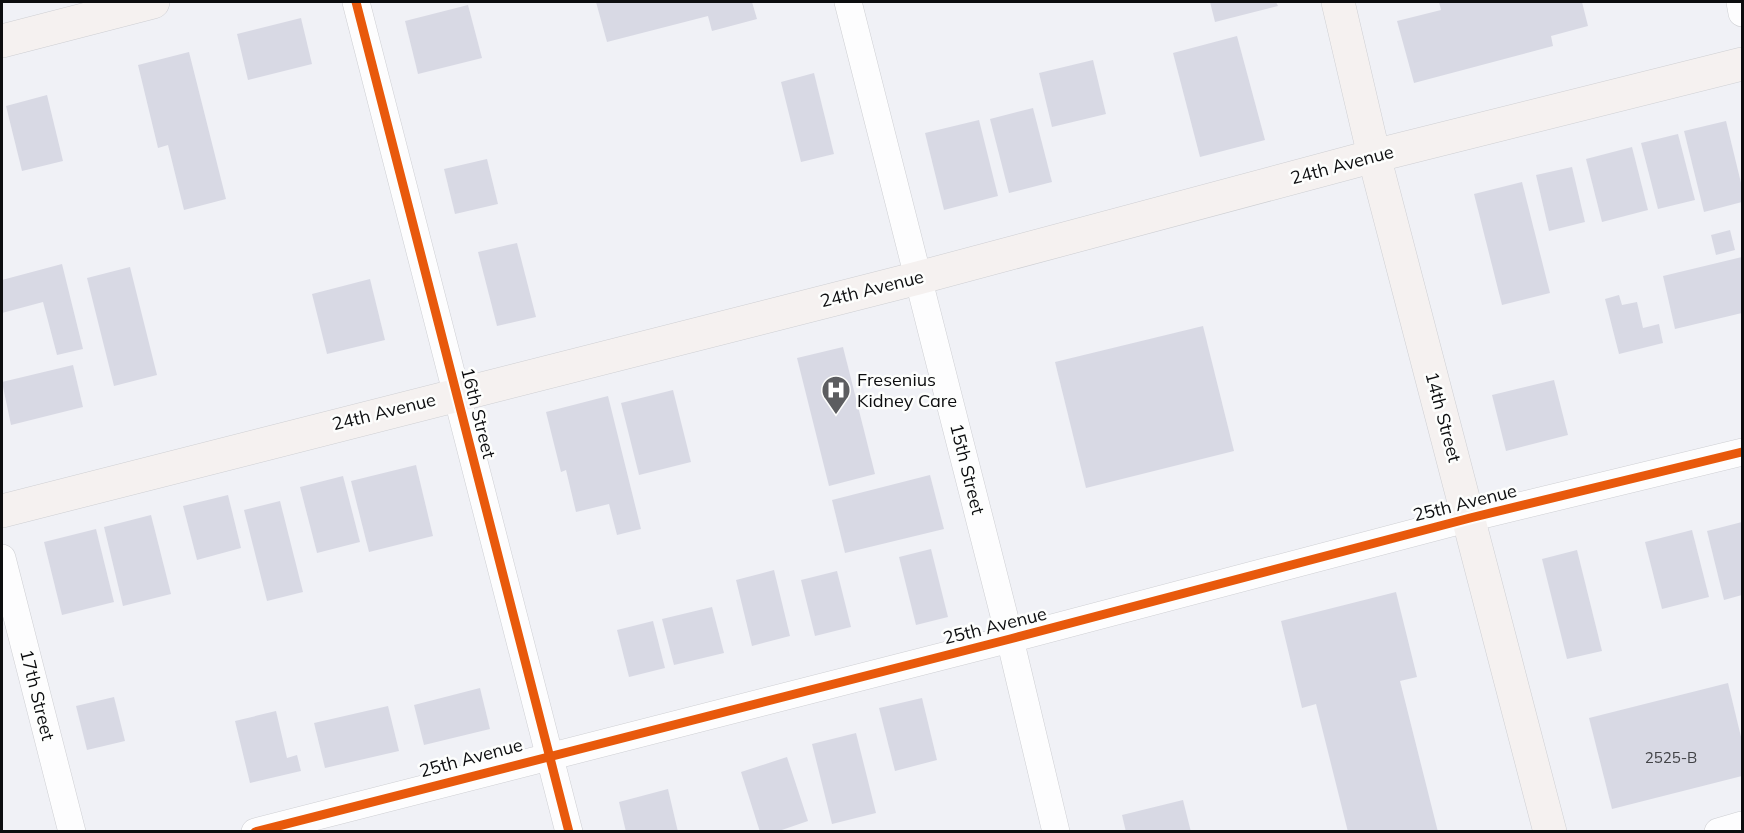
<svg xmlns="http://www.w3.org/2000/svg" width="1744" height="833" viewBox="0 0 1744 833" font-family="Mulish,sans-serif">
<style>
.building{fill:#d8d9e4}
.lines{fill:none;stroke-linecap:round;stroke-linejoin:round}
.street-casing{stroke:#cecfd3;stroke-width:28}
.secondary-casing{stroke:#cecfd3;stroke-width:34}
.street{stroke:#fdfdfe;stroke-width:27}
.secondary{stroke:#f5f1f0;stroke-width:33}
.cycleway-casing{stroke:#fdfefd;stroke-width:13}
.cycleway{stroke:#e8590c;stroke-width:9}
.labels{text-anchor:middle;stroke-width:5;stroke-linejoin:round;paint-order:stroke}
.number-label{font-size:15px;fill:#414246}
.street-label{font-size:18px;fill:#0c0d0f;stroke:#fdfefd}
.poi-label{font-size:18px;fill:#0c0d0f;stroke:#fdfefd;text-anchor:start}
</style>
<rect width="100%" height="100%" fill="#f0f1f6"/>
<g class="building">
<polygon points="596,2 752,2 757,19 712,31 708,16 607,42"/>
<polygon points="1210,2 1276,2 1278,6 1215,22"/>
<polygon points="1439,2 1582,2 1588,26 1551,36 1553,46 1414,83 1397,21 1441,10"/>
<polygon points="468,5 482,58 418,74 405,21"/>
<polygon points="301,18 312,64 248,80 237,34"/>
<polygon points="1237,36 1265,140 1200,157 1173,53"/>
<polygon points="189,52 226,199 184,210 168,145 158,148 138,65"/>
<polygon points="1093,60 1106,114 1052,127 1039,73"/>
<polygon points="814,73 834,154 801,162 781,82"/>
<polygon points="47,95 63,161 22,171 6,106"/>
<polygon points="1033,108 1052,182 1009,193 990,119"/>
<polygon points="979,120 998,196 944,210 925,133"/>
<polygon points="1726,121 1742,187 1742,202 1704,212 1684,131"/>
<polygon points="1678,134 1695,200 1658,209 1641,143"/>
<polygon points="1632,147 1648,210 1602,222 1586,159"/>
<polygon points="487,159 498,204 455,214 444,169"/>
<polygon points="1572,167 1585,222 1549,231 1536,175"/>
<polygon points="1522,182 1550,293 1502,305 1474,194"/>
<polygon points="1730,230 1735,250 1716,255 1711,235"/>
<polygon points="517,243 536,317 497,326 478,252"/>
<polygon points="1742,257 1742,313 1675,329 1663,276"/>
<polygon points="62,264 83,349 57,355 43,302 2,313 2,280"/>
<polygon points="130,267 157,375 114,386 87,278"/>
<polygon points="370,279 385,340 327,354 312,294"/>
<polygon points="1619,295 1622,305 1637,302 1643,328 1659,324 1663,343 1619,354 1605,299"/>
<polygon points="1203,326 1234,451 1086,488 1055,362"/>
<polygon points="843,347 875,474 829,486 797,358"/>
<polygon points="73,365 83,407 11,425 2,382"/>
<polygon points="1554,380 1568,435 1506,451 1492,395"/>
<polygon points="673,390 691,462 639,475 621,403"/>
<polygon points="608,396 641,529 617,535 609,504 576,512 566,470 561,472 546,412"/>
<polygon points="416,465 433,536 369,552 351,481"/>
<polygon points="930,475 944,529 845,553 832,500"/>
<polygon points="343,476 360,542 317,553 300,487"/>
<polygon points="228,495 241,548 197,560 183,506"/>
<polygon points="280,501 303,592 267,601 244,510"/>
<polygon points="151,515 171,594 123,606 104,527"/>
<polygon points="1742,522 1742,595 1724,600 1707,531"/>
<polygon points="96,529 114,602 62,615 44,542"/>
<polygon points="1692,530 1709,597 1662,609 1645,542"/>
<polygon points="931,549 948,617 916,625 899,557"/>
<polygon points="1577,550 1602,651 1567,659 1542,559"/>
<polygon points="774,570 790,636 752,646 736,580"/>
<polygon points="837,571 851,627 815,636 801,580"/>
<polygon points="1396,592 1417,677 1400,681 1438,832 1348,832 1316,704 1302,708 1281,621"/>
<polygon points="712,607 724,653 674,665 662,619"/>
<polygon points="653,621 665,668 629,677 617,630"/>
<polygon points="1728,683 1742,741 1742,776 1612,809 1589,718"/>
<polygon points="480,688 490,729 424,745 414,705"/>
<polygon points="114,697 125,741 87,750 76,706"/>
<polygon points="922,698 937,760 895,771 879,708"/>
<polygon points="388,706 399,751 325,768 314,723"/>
<polygon points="276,711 287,758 297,755 301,771 250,783 235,721"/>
<polygon points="856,733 876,813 832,824 812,744"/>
<polygon points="787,757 808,821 776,832 760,832 741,772"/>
<polygon points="668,789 678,832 626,832 619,802"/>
<polygon points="1183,800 1191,832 1126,832 1122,815"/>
</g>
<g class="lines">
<g class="street-casing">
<g id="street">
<polyline points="356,2 569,832"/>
<polyline points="848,2 1010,639 1056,832"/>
<polyline points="1740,2 1742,13"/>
<polyline points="2,558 72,832"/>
<polyline points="255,832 1010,639 1470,518 1742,452"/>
<polyline points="1718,832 1742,825"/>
</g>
</g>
<g class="secondary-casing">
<g id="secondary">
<polyline points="1338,2 1374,156 1550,832"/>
<polyline points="2,41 153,2"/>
<polyline points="2,511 918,278 1374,156 1742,64"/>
</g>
</g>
<use href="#street" class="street"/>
<use href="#secondary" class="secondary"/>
<g class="cycleway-casing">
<g id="cycleway">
<polyline points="356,2 569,832"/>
<polyline points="255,832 1010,639 1470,518 1742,452"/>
</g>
</g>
<use href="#cycleway" class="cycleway"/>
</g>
<defs>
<g id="hospital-pin" transform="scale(1.5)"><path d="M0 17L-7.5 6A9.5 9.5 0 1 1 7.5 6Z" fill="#5c5d60" stroke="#fdfefd"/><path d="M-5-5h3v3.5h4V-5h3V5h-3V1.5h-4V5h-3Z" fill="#fff"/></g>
</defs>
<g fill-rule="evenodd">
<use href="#hospital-pin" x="836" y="390"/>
</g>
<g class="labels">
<g class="number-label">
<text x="1671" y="763">2525-B</text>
</g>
<g class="street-label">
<text transform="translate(1342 165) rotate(-15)" y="6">24th Avenue</text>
<text transform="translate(872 289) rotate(-14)" y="6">24th Avenue</text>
<text transform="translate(384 412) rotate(-14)" y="6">24th Avenue</text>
<text transform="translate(478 413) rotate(76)" y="6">16th Street</text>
<text transform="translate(1443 417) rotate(75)" y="6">14th Street</text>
<text transform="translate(967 469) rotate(76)" y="6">15th Street</text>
<text transform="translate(1465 503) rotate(-14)" y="6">25th Avenue</text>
<text transform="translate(995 626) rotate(-14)" y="6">25th Avenue</text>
<text transform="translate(37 695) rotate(76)" y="6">17th Street</text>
<text transform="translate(471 758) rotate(-15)" y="6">25th Avenue</text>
</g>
<g class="poi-label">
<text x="857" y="386">Fresenius<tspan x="857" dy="21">Kidney Care</tspan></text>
</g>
</g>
<rect width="1744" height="833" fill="none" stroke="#0c0d0f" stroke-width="6"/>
</svg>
